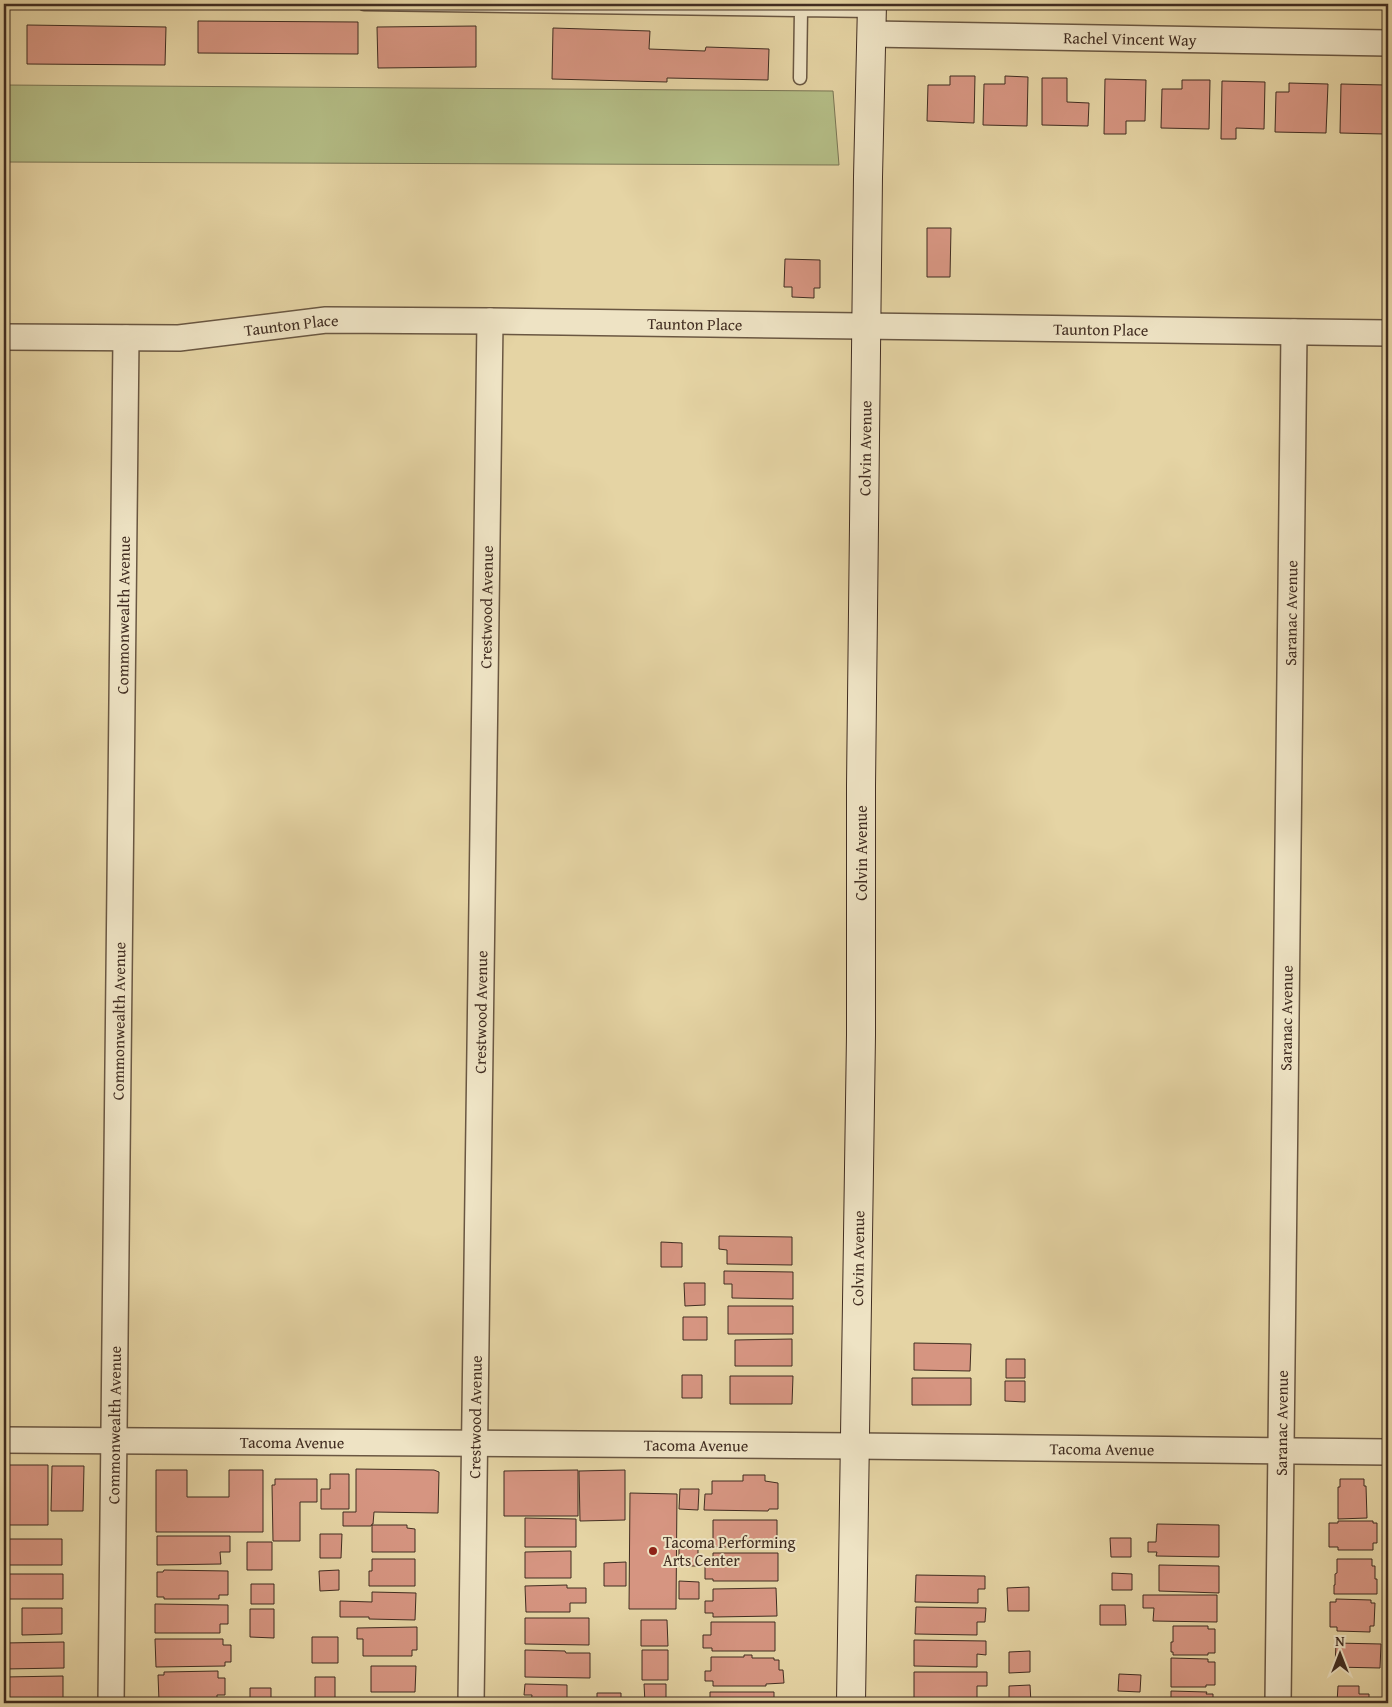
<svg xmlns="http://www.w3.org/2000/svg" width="1392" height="1707" font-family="'Gentium Book Plus',serif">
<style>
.green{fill:#b4bd86;stroke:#7a7554}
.building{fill:#d69581;stroke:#412d21}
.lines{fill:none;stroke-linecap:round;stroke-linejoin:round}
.lane-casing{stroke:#6a5742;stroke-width:15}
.street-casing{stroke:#6a5742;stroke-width:28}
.secondary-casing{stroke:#412d21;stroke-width:30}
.lane{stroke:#eee3c4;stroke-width:12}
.street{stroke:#eee3c4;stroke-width:25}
.secondary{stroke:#eee3c4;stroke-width:28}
.poi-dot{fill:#8f2418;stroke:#eee3c4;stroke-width:2}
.labels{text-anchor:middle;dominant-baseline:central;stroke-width:4;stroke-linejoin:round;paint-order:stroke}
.street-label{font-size:16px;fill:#412d21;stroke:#eee3c4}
.poi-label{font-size:16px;fill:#412d21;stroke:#eee3c4;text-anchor:start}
</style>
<rect width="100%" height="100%" fill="#e5d4a4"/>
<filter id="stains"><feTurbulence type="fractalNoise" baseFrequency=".004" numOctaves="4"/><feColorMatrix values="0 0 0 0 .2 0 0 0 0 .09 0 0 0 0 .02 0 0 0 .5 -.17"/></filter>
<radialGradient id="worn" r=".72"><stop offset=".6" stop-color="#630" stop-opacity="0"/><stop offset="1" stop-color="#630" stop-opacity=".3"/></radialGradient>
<path class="green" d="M4 85 833 91 839 165 4 162Z"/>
<path class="building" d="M198 21 358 22V54L198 53Z
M27 25 166 27 165 65 27 64Z
M476 26V67L378 68 377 27Z
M553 28 650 31 649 49 705 51 706 47 769 49 768 80 667 78V82L552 79Z
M950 76H975L974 123 927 121 928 85H950Z
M1005 76 1028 77 1027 126 983 125 984 84H1005Z
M1042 78H1067V102L1089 103 1088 126 1042 125Z
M1105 79 1146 80 1145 121H1126V134H1104Z
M1182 80H1210L1209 129 1161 128 1162 89H1182Z
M1222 81 1265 82 1264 129 1236 128V139H1221Z
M1289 83 1328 84 1326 133 1275 132 1276 92H1289Z
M1341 84 1385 85 1384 134 1340 133Z
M927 228H951L950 277H927Z
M785 259 820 260V288H814V298L792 297V287H784Z
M719 1236 792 1237V1265L727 1264V1250L719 1249Z
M661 1242 682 1243V1267H661Z
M724 1271 793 1272V1299L732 1298V1284H724Z
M684 1283H705V1305L685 1306Z
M728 1306H793V1334H728Z
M683 1317H707V1340H683Z
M792 1339V1366H735V1340Z
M914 1343 971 1344 970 1371 914 1370Z
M1006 1359H1025V1378H1006Z
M682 1375H702V1398H682Z
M730 1376H793L792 1404H730Z
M912 1378H971V1405H912Z
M1005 1381H1025V1402L1005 1401Z
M4 1465H48V1525H4Z
M52 1466H84L83 1511H51Z
M356 1469 434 1470 439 1472 438 1513 374 1512 373 1524H372L371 1526H343V1512H356Z
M156 1470H187V1497H229V1470H263V1532H156Z
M578 1470V1516H504V1471Z
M625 1470V1520L580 1521 579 1471Z
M330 1474H349V1509H321V1489H330Z
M743 1475H765V1481L778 1483V1509H769L768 1511 704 1510 705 1494H712V1481H743Z
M275 1479H317V1502H300V1541H273L272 1485H275Z
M1340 1479H1364V1486H1366L1367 1518 1338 1519V1487H1340Z
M680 1489H699L698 1510 679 1509Z
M630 1493 677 1494 676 1609H629Z
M525 1518 576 1519V1547H525Z
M713 1520H777V1547H713Z
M1338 1521H1373V1523H1377V1543H1373V1550H1338V1547H1329V1523H1338Z
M1157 1524 1219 1525V1557L1156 1556 1157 1552H1148V1542H1156Z
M372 1525H407V1528L415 1529V1552H372Z
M320 1534H342L341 1558H320Z
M157 1536H230V1552H220L221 1564 157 1565Z
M1110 1538H1131V1557H1111Z
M4 1539H62V1565H4Z
M247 1542H272V1570H247Z
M679 1548H698V1566H679Z
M571 1551V1578H525V1552Z
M713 1553H778V1581H713V1579H705V1566H713Z
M372 1559H415V1586H369V1571H372Z
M1337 1559H1372V1566H1375V1579H1377V1594H1334V1585H1335V1574L1337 1573Z
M626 1562V1586H604V1563Z
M1159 1565 1219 1566V1593L1159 1591Z
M164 1570 228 1571V1595H219V1599H164V1597H157V1572H163Z
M339 1570V1590L320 1591 319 1571Z
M1112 1573 1132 1574V1590H1112Z
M4 1574H63V1599H4Z
M916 1575 985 1576V1589H978V1603L915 1602Z
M679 1581 699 1582V1599H679Z
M251 1584H274V1604H251Z
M567 1585V1588H586V1603H570V1612H526L525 1586Z
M1029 1587V1611H1008L1007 1588Z
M776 1588 777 1616 713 1617V1613H705V1601H713V1589Z
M372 1592 416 1593 415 1620 369 1619V1617H340V1601L372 1602Z
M1143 1595H1217V1622L1153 1621 1154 1608H1143Z
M1336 1599 1371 1600V1603H1375L1374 1626H1370V1632L1337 1631V1627H1330V1602H1336Z
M155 1604 228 1605V1624H220V1633H155Z
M1100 1605H1125L1126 1625H1100Z
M916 1607 986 1608 985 1622H977V1635L915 1634Z
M22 1608H62V1634L22 1635Z
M250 1609H274V1638L250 1637Z
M525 1618H589V1645L525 1644Z
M641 1620H667L668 1646H641Z
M711 1622H775V1651H712V1648H703V1635H711Z
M1173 1626H1208V1629H1215V1653H1208V1655H1173V1652H1171V1642H1173Z
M417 1627V1650H412V1656H363V1639H357V1628Z
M312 1637H338V1663H312Z
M155 1639H223V1645H231V1662H225V1666L156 1667Z
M914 1640 986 1641V1655L977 1654V1667L914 1666Z
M64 1642V1668L4 1669V1643Z
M1336 1643 1381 1644 1380 1668 1335 1667Z
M525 1650 565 1651 566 1653H590V1678L525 1677Z
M642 1650H668V1680H642Z
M1030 1651V1672L1009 1673V1652Z
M744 1655H752V1658H774V1660H779V1670H783L784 1683 766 1684V1686H713V1681H705V1671H711V1657H744Z
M1171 1658 1208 1659V1662H1215V1685H1206V1687H1171Z
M371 1666H416L415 1692H371Z
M218 1671V1678H225V1695H217V1702L165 1703V1701H159L158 1675H164V1672Z
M914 1672H987V1686H977V1699H914Z
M1119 1674 1141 1675 1140 1692 1118 1691Z
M63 1676V1703H4V1677Z
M315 1677H335V1698H315Z
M525 1684 567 1685V1703H531L532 1695H524Z
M644 1684H666V1703H645Z
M1030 1685 1031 1703H1009V1686Z
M1338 1686H1359V1694H1369V1702L1377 1703H1337Z
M250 1688H271V1703H250Z
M1171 1691 1207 1692 1206 1694H1213V1703H1171Z
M710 1692H774V1703H710Z
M597 1693H621V1703H597Z
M371 1698H414V1703H356H371Z"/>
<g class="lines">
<g class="lane-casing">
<path id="lane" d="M364 4 872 11
M800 78 801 10"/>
</g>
<g class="street-casing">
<g id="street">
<path id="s1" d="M871 34 1388 43"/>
<path id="s2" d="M4 337 179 338 326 320 490 321 1388 333"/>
<path id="s3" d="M4 1440 854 1446 1388 1452"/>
<path id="s4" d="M111 1703 126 338"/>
<path id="s5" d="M471 1703 490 321"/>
<path id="s6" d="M1278 1703 1294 332"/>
</g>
</g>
<g class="secondary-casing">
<g id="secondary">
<path id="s7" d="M851 1703 861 1035V786L868 177 872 4"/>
</g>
</g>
<use href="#lane" class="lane"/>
<use href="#street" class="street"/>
<use href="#secondary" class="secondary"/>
</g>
<circle class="poi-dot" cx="653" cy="1551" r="5"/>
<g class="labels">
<g class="street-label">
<text stroke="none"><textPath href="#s1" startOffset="259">Rachel Vincent Way</textPath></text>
<text stroke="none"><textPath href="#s2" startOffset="692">Taunton Place</textPath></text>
<text stroke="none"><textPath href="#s2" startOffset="288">Taunton Place</textPath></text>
<text stroke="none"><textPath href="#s2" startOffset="1098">Taunton Place</textPath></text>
<text stroke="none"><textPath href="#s7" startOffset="1255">Colvin Avenue</textPath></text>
<text stroke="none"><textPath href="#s5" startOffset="1096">Crestwood Avenue</textPath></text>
<text stroke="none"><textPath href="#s6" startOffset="1090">Saranac Avenue</textPath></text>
<text stroke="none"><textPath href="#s4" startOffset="1088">Commonwealth Avenue</textPath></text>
<text transform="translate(861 853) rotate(-90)">Colvin Avenue</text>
<text stroke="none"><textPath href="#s5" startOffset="691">Crestwood Avenue</textPath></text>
<text stroke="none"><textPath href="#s6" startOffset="685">Saranac Avenue</textPath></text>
<text stroke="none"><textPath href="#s4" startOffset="682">Commonwealth Avenue</textPath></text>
<text stroke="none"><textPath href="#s7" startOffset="445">Colvin Avenue</textPath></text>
<text stroke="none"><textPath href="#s5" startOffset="286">Crestwood Avenue</textPath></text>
<text stroke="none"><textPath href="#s6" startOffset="280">Saranac Avenue</textPath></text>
<text stroke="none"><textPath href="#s4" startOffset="278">Commonwealth Avenue</textPath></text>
<text stroke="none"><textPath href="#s3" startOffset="288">Tacoma Avenue</textPath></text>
<text stroke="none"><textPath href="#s3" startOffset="692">Tacoma Avenue</textPath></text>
<text stroke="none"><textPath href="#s3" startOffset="1098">Tacoma Avenue</textPath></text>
</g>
<g class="poi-label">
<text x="663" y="1542">Tacoma Performing<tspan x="663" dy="18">Arts Center</tspan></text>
</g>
</g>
<rect width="1392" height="1707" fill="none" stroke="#e5d4a4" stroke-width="20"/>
<rect x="5" y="5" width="1382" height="1697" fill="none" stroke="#412d21" stroke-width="2.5"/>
<rect x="10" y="10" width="1372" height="1687" fill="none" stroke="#412d21"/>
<g transform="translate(1340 1654)" stroke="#eee3c4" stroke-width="4" paint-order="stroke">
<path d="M0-4L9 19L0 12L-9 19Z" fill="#412d21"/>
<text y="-8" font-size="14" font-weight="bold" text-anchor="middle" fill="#412d21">N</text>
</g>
<rect width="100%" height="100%" filter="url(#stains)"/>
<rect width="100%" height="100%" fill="url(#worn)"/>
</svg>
